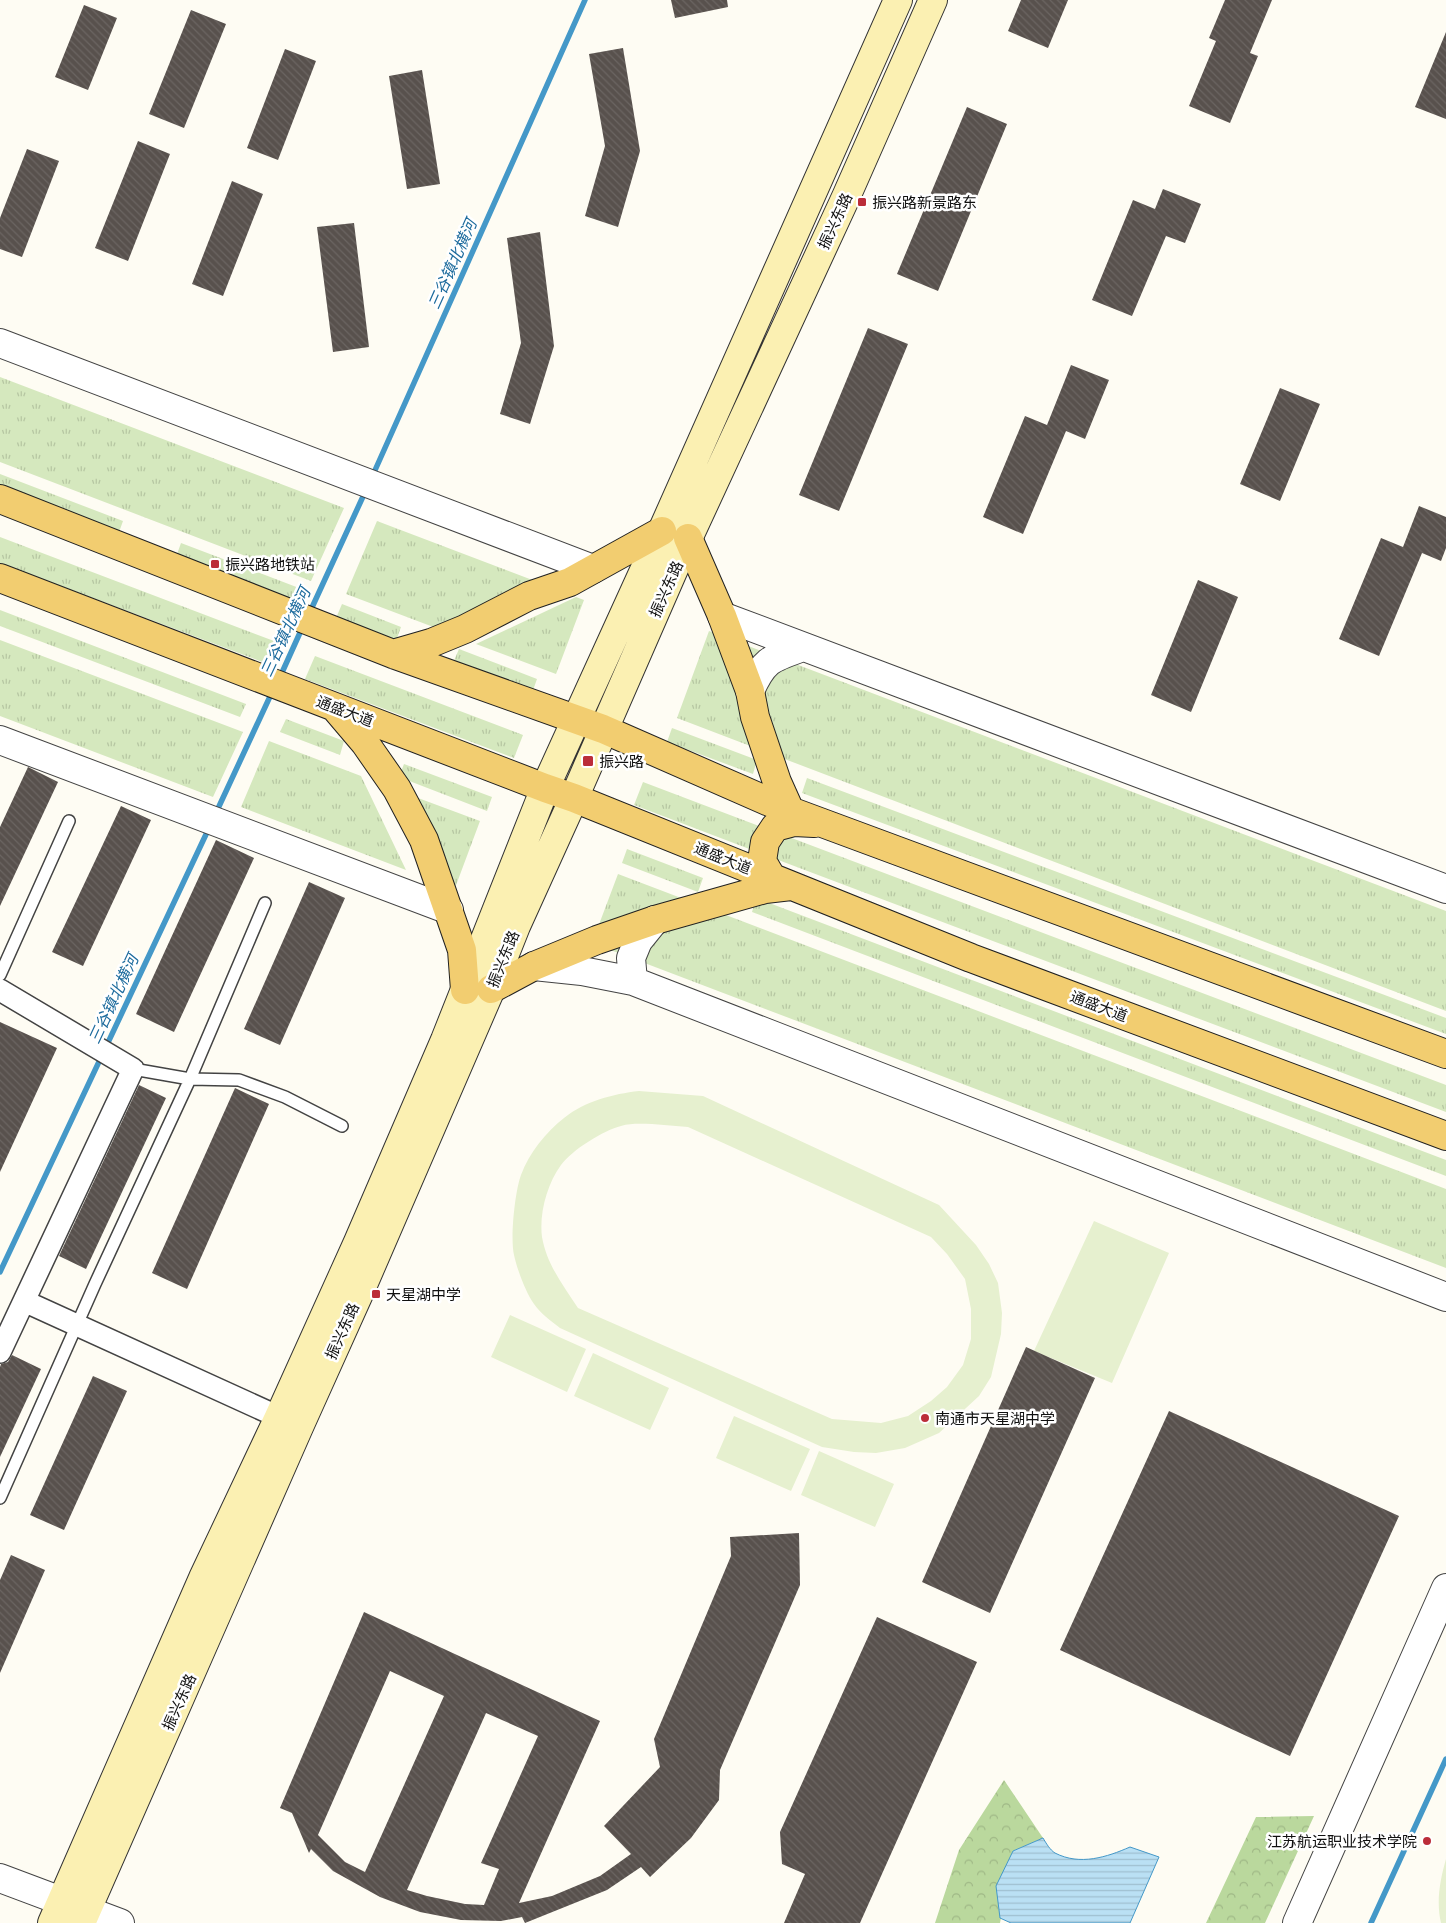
<svg xmlns="http://www.w3.org/2000/svg" width="1446" height="1923" font-family="'Source Serif 4','Noto Sans SC',serif">
<style>
.grass{fill:url(#grass-tufts)}
.forest{fill:url(#forest-crowns)}
.pitch{fill:#e6f0cf;fill-rule:evenodd}
.water{fill:url(#water-rules);stroke:#4498c8}
.lines{fill:none;stroke-linecap:round;stroke-linejoin:round}
.stream{stroke:#4498c8;stroke-width:5.5}
.building{fill:url(#building-back-hatch);fill-rule:evenodd}
.service-casing{stroke:#434343;stroke-width:14}
.minor-casing{stroke:#434343;stroke-width:24}
.tertiary-casing{stroke:#434343;stroke-width:30}
.secondary-casing{stroke:#323232;stroke-width:30}
.primary-casing{stroke:#212121;stroke-width:30}
.service{stroke:#fff;stroke-width:11}
.minor{stroke:#fff;stroke-width:21}
.tertiary{stroke:#fff;stroke-width:28}
.secondary{stroke:#fbf0b2;stroke-width:28}
.primary{stroke:#f2cd70;stroke-width:28}
.poi-dot{fill:#bb2d39;stroke:#fff;stroke-width:2}
.labels{text-anchor:middle;dominant-baseline:central;stroke-width:5;stroke-linejoin:round;paint-order:stroke}
.poi-label{font-size:15px;fill:#101010;stroke:#fff;text-anchor:start}
.street-label{font-size:15px;fill:#101010;stroke:#fff}
.water-label{font-size:16px;font-style:italic;fill:#1d6b9d;stroke:#fff}
</style>
<defs>
<pattern id="grass-tufts" width="24" height="20" patternUnits="userSpaceOnUse" patternTransform="scale(1.25)"><rect width="24" height="20" fill="#d5e8be"/><path d="M3 7l-1-3M5 7V3M7 7l1-3M15 17l-1-3M17 17v-4M19 17l1-3" fill="none" stroke="#b6c6a2"/></pattern>
<pattern id="forest-crowns" width="20" height="18" patternUnits="userSpaceOnUse" patternTransform="scale(1.25)"><rect width="20" height="18" fill="#bad89d"/><path d="M2 6a3 3 0 1 1 6 0M12 15a3 3 0 1 1 6 0" fill="none" stroke="#9fb886"/></pattern>
<pattern id="water-rules" width="6" height="5" patternUnits="userSpaceOnUse" patternTransform="scale(1.25)"><rect width="6" height="5" fill="#bae0f4"/><path d="M0 2.5h6" fill="none" stroke="#9fbfd0"/></pattern>
<pattern id="building-back-hatch" width="6" height="6" patternUnits="userSpaceOnUse" patternTransform="scale(1.25)"><rect width="6" height="6" fill="#58514d"/><path d="M-1 5l2 2M0 0l6 6M5-1l2 2" fill="none" stroke="#6b6562"/></pattern>
</defs>
<rect width="100%" height="100%" fill="#fefcf3"/>
<path class="grass" d="M0 377 344 508 311 581 0 462Z
M0 474 123 521 118 535 0 491Z
M377 521 535 581 436 628 346 594Z
M0 537 274 641 265 663 0 563Z
M181 543 299 588 293 602 176 557Z
M576 597 584 600 556 674 476 644Z
M342 604 401 627 396 641 336 618Z
M0 610 246 704 240 717 0 626Z
M709 631 1446 911V1011L677 718Z
M0 640 243 732 213 797 0 716Z
M459 649 537 679 532 693 453 663Z
M315 656 523 735 514 758 305 679Z
M286 719 344 741 340 755 280 732Z
M672 728 757 760 753 774 667 742Z
M269 741 361 776 406 870 241 807Z
M404 764 492 797 487 811 399 777Z
M807 778 1446 1018V1034L802 793Z
M643 782 759 826 752 850 634 805Z
M410 795 480 821 455 888Z
M781 834 1446 1085V1112L773 858Z
M627 849 703 878 698 892 622 863Z
M618 874 1446 1189V1268L592 943Z
M756 898 1446 1160V1176L752 912Z"/>
<path class="forest" d="M1004 1780 1043 1838 1013 1851 1000 1923H935L959 1850Z
M1314 1816 1265 1923H1206L1256 1817Z"/>
<path class="pitch" d="M639 1091 703 1096 939 1205 976 1245 989 1264 998 1283 1002 1313 1001 1334 991 1377 979 1396 939 1433 905 1448 876 1453 854 1452 822 1447 560 1328C551 1321 540 1313 534 1304 526 1293 517 1269 514 1255 510 1238 515 1191 521 1175 529 1153 546 1132 564 1118 585 1101 613 1094 639 1091ZM652 1124 688 1127 931 1237 947 1254 965 1279 971 1309V1339L963 1365 947 1387 931 1401 908 1416 881 1423 832 1419 578 1308C563 1285 547 1265 542 1237 539 1214 547 1184 561 1165 572 1150 604 1130 621 1126 631 1123 642 1124 652 1124Z
M1094 1221 1169 1253 1112 1383 1034 1351Z
M510 1315 586 1349 567 1392 491 1357Z
M593 1353 669 1388 650 1430 574 1396Z
M734 1416 810 1449 791 1491 716 1458Z
M819 1451 894 1484 875 1527 801 1495Z
M1446 1859V1923H1441C1436 1902 1440 1880 1446 1859Z"/>
<path class="water" d="M1043 1838C1046 1843 1050 1850 1055 1853 1080 1866 1107 1857 1130 1847L1159 1857 1130 1923H1011L1000 1918 996 1886 1013 1851Z"/>
<g class="lines">
<path class="stream" d="M372 477 585 0
M309 614 366 490
M280 677 303 626
M215 815 273 690
M0 1272 209 828
M1371 1923 1446 1759"/>
</g>
<path class="building" d="M671 0H727L728 7 675 18Z
M1021 0H1068L1048 48 1008 31Z
M1225 0H1272L1250 53 1258 56 1230 123 1189 106 1216 41 1209 38Z
M84 5 117 18 88 90 55 77Z
M191 10 226 24 184 128 149 114Z
M1446 32V119L1415 107Z
M623 48 640 151 618 227 585 216 605 146 589 54Z
M285 49 316 61 278 160 247 148Z
M422 70 440 184 407 189 389 76Z
M967 107 1007 124 938 291 897 274Z
M138 141 170 154 128 261 95 248Z
M27 149 59 161 22 257 0 249V218Z
M232 181 263 194 223 296 192 284Z
M1163 189 1201 204 1185 243 1166 236 1132 316 1092 300 1133 200 1155 209Z
M354 223 369 347 333 352 317 227Z
M540 232 554 346 530 424 500 414 521 343 507 238Z
M868 328 908 344 839 511 799 495Z
M1071 365 1109 380 1085 439 1066 431 1023 534 983 517 1025 416 1047 425Z
M1280 388 1320 404 1280 501 1240 484Z
M1419 506 1446 517V548L1441 561 1422 553 1379 656 1339 639 1381 538 1403 547Z
M1198 580 1238 597 1191 712 1151 695Z
M28 767 58 782 0 906V827Z
M121 806 151 820 83 966 52 952Z
M216 840 254 858 174 1032 136 1014Z
M309 882 345 898 280 1045 244 1029Z
M0 1022 57 1048 0 1172Z
M139 1085 166 1098 86 1269 59 1256Z
M235 1088 269 1104 187 1289 152 1273Z
M1026 1347 1095 1378 990 1613 922 1582Z
M12 1355 41 1369 0 1457V1367L1 1364 8 1362Z
M93 1376 127 1391 64 1530 30 1515Z
M1169 1411 1399 1516 1290 1756 1060 1650Z
M799 1533 800 1585 720 1770 719 1800 691 1838 650 1877 641 1867 607 1890 525 1923 522 1917 501 1921 461 1920 420 1912 380 1897 333 1871 311 1849 309 1853 292 1813 280 1808 364 1612 600 1721 519 1903 552 1896 600 1876 631 1854 604 1826 660 1767 654 1739 731 1556 730 1537ZM390 1671 444 1696 365 1872 345 1862 318 1835ZM486 1713 538 1736 481 1863 499 1869 484 1905 465 1904 427 1896 407 1890Z
M11 1555 45 1570 0 1673V1580Z
M877 1617 977 1662 860 1923H784L805 1874 782 1864 780 1832Z"/>
<g class="lines">
<g class="service-casing">
<path id="service" d="M0 975 69 821
M133 1069 190 1079 239 1080 285 1097 342 1126
M0 1498 95 1284 190 1079 265 903"/>
</g>
<g class="minor-casing">
<path id="minor" d="M0 990 133 1069 0 1352
M24 1301 292 1423"/>
</g>
<g class="tertiary-casing">
<path id="tertiary" d="M0 343 593 569
M722 616 1446 889
M750 691C764 659 772 658 803 647
M0 740 449 910
M534 966 582 971 633 981 1446 1297
M633 981 631 958 638 941 655 920
M0 1878 120 1923
M1297 1923 1446 1588"/>
</g>
<g class="secondary-casing">
<path id="secondary" d="M52 1923 203 1578 279 1417 358 1242 445 1040 545 788 662 531 898 0
M81 1923 299 1427 362 1287 491 989 516 926 574 798 674 569 846 197 933 0"/>
</g>
<g class="primary-casing">
<path id="primary" d="M0 499 393 654 603 729 790 811 1446 1054
M688 538 722 616 750 691 755 717 777 782 790 811
M0 578 545 788 574 798 971 958 1446 1136
M393 654 431 643 465 629 529 596 570 582 662 531
M337 710 365 743 397 789 424 840 462 950 465 990
M772 878 762 861 765 842 775 827 794 822 814 823
M491 989 534 966 597 940 655 920 765 889 791 886"/>
</g>
<use href="#service" class="service"/>
<use href="#minor" class="minor"/>
<use href="#tertiary" class="tertiary"/>
<use href="#secondary" class="secondary"/>
<use href="#primary" class="primary"/>
</g>
<g class="poi-dot">
<rect x="857" y="197" width="10" height="10" rx="2.5"/>
<rect x="210" y="559" width="10" height="10" rx="2.5"/>
<rect x="582" y="755" width="12" height="12" rx="2.5"/>
<rect x="371" y="1289" width="10" height="10" rx="2.5"/>
<circle cx="925" cy="1418" r="5"/>
<circle cx="1427" cy="1841" r="5"/>
</g>
<g class="labels">
<g class="poi-label">
<text x="872" y="202">振兴路新景路东</text>
<text x="225" y="564">振兴路地铁站</text>
<text x="599" y="761">振兴路</text>
<text x="386" y="1294">天星湖中学</text>
<text x="935" y="1418">南通市天星湖中学</text>
<text x="1417" y="1841" text-anchor="end">江苏航运职业技术学院</text>
</g>
<g class="street-label">
<text transform="translate(835 221) rotate(-65)">振兴东路</text>
<text transform="translate(666 589) rotate(-66)">振兴东路</text>
<text transform="translate(345 711) rotate(21)">通盛大道</text>
<text transform="translate(723 858) rotate(22)">通盛大道</text>
<text transform="translate(503 959) rotate(-68)">振兴东路</text>
<text transform="translate(1099 1006) rotate(21)">通盛大道</text>
<text transform="translate(342 1331) rotate(-66)">振兴东路</text>
<text transform="translate(179 1702) rotate(-66)">振兴东路</text>
</g>
<g class="water-label">
<text transform="translate(452 264) rotate(-66)">三谷镇北横河</text>
<text transform="translate(285 632) rotate(-65)">三谷镇北横河</text>
<text transform="translate(113 999) rotate(-65)">三谷镇北横河</text>
</g>
</g>
</svg>
